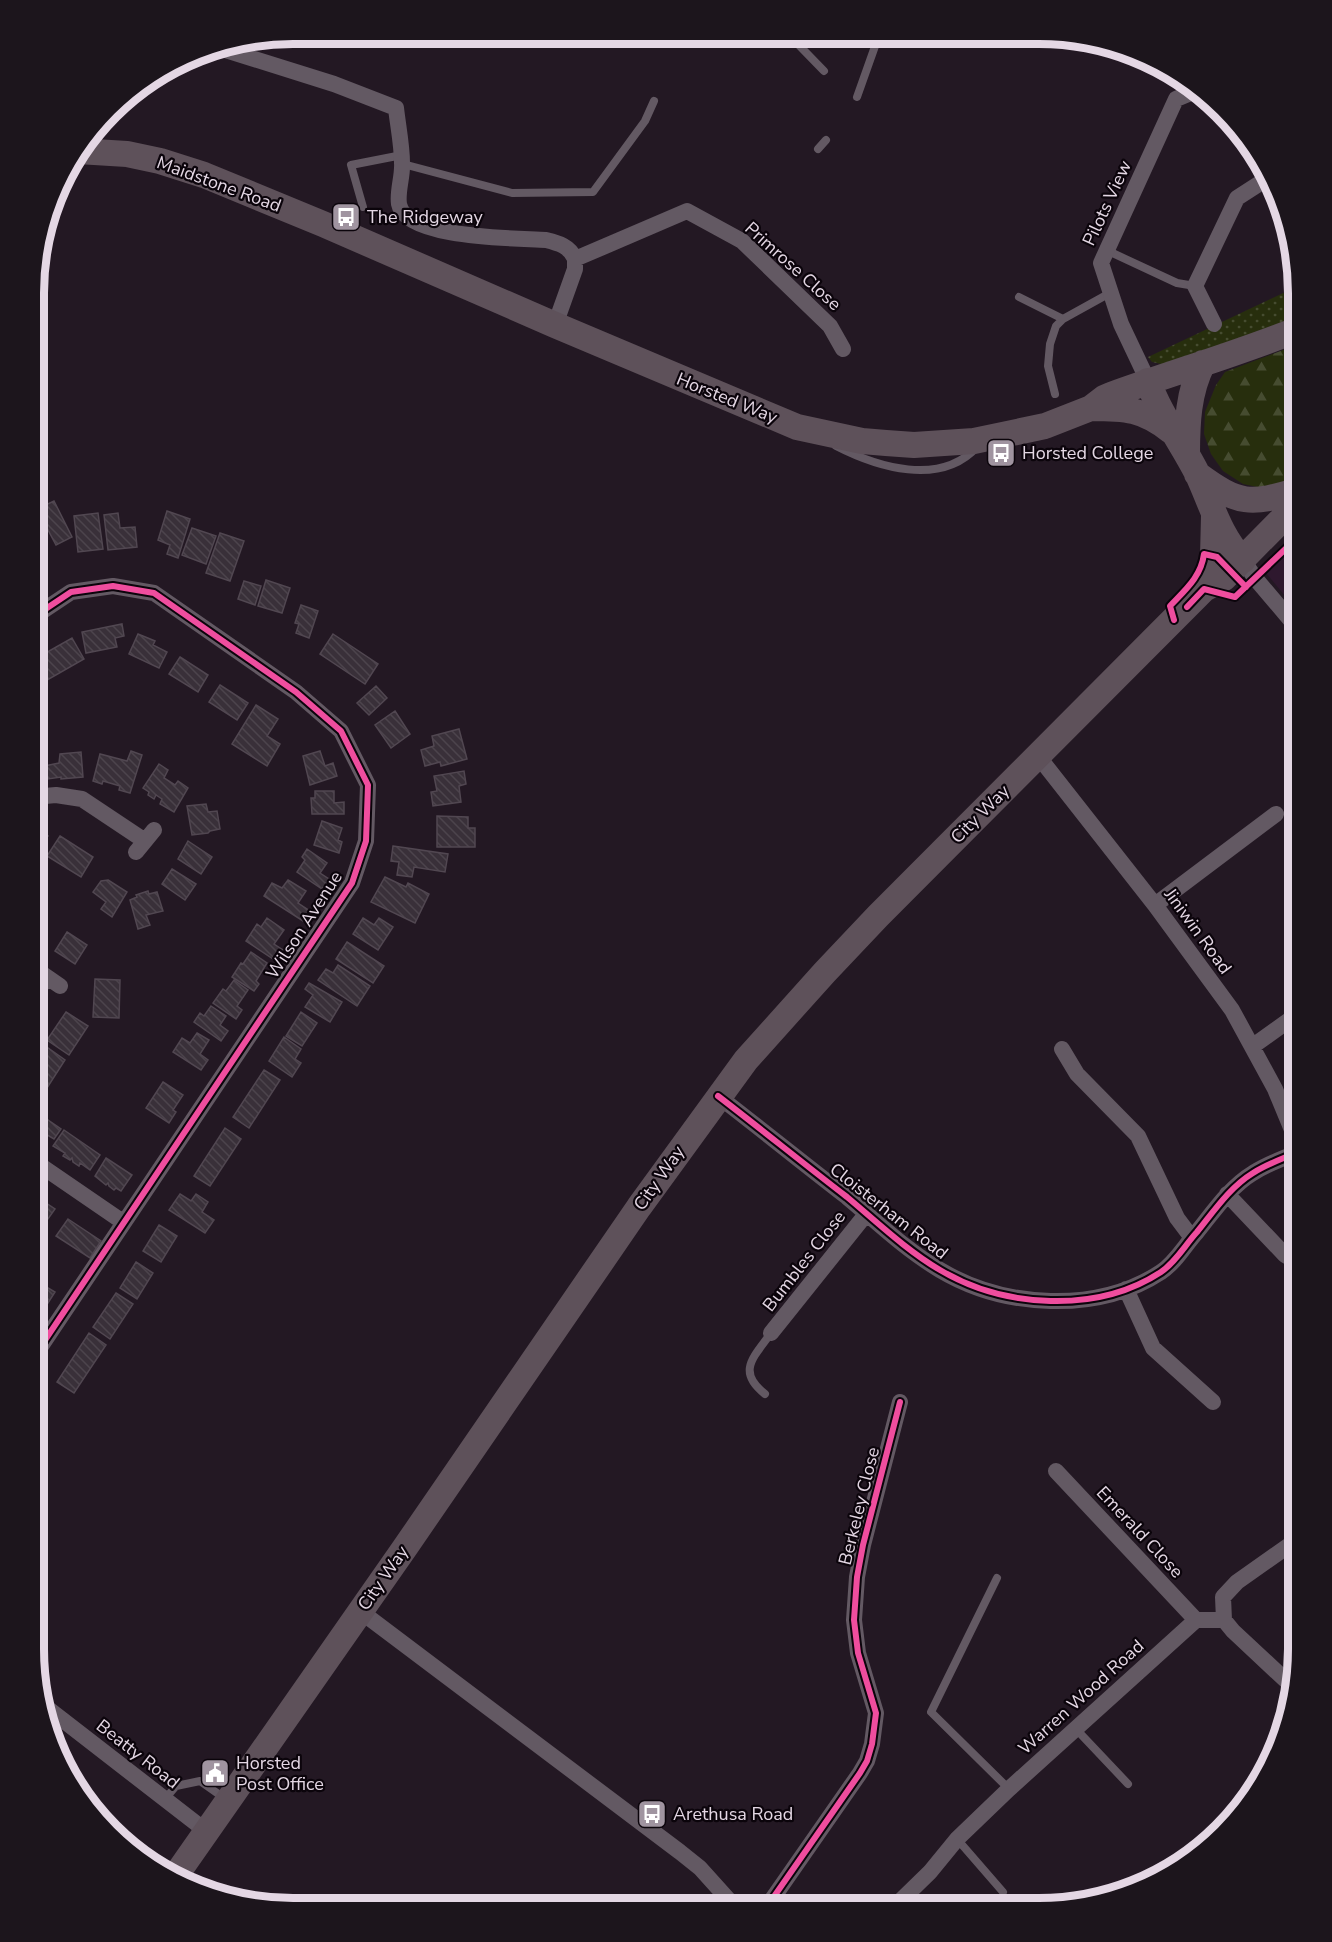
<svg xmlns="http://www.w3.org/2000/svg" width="1332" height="1942" font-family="'Nunito Sans',sans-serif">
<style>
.built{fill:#2e182e}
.grass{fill:url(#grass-dots)}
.forest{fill:url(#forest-firs)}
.building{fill:url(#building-back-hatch);stroke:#514751;stroke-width:1.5}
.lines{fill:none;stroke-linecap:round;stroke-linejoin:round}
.service{stroke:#635963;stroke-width:8}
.minor{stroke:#635963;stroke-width:16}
.primary{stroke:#5e515a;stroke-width:26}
.cycleway-casing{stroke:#0b040b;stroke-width:10}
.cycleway{stroke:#ef4d9e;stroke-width:6}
.labels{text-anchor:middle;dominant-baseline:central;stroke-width:4.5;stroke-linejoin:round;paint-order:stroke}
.street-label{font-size:18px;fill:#e4d7e4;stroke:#0b040b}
.poi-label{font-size:18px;fill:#e4d7e4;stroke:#0b040b;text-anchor:start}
.rim{fill:none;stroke:#e4d7e4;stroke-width:8}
</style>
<defs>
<pattern id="grass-dots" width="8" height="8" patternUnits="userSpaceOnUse" patternTransform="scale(1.5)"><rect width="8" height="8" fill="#272e0d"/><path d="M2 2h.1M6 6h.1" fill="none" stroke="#464c30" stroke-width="1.8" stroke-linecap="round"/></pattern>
<pattern id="forest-firs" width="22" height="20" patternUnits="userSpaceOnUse" patternTransform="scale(1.5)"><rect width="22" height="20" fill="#272e0d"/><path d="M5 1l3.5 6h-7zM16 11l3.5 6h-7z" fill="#464c30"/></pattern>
<pattern id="building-back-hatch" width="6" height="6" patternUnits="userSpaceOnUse" patternTransform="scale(1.5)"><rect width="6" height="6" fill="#393039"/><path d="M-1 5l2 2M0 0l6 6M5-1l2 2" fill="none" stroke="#4c444c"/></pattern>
</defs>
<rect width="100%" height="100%" fill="#231823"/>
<path class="built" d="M1299 540V613L1266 573Z"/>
<path class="grass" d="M1298 286 1299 316 1237 342 1166 365 1152 362 1148 357Z"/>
<path class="forest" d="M1299 344V477L1293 483 1267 489 1243 484 1223 471 1211 454 1204 434 1205 412 1216 385 1225 372Z"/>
<path class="building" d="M54 501 72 537 56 545 37 509Z
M167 511 190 519 178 558 167 554 170 545 158 540Z
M98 513 103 549 78 552 74 516Z
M118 513 120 528 135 527 137 547 108 550 104 515Z
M192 528 216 536 206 564 182 555Z
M220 533 244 541 230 581 206 573Z
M266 580 290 588 282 613 258 606Z
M244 581 261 586 255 605 238 599Z
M301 605 318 611 309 638 296 633 299 624 295 623Z
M122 624 124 636 115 638 117 647 86 653 82 632Z
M138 634 155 641 153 645 167 652 159 668 129 654Z
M333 634 378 664 365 684 320 654Z
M72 638 84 659 35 687V659Z
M180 657 208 675 198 692 169 674Z
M220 685 248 703 237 720 209 702Z
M376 686 387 698 369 715 357 703Z
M256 705 278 719 267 736 280 744 267 766 232 744Z
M395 711 410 734 391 748 375 725Z
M459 729 467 759 441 766 440 762 425 766 421 750 434 746 432 736Z
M131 751 142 755 130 793 119 790 120 786 103 781 102 784 93 781 100 754 127 761Z
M320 751 325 766 333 763 337 776 310 785 303 756Z
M81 752 83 777 61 779V777L34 781V768L59 763 60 754Z
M159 764 168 770 164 778 175 785 178 781 188 788 174 812 160 804 162 799 156 795 154 799 148 795 149 792 143 788Z
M464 771 466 784 459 786 461 802 433 806 431 792 437 791 434 776Z
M315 791H334V803L344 802V814H312L311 798H315Z
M206 804 208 812 217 811 220 829 210 831 208 833 192 835 187 806Z
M437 816 468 817V828H475V847H437Z
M322 821 342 828 338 840 342 842 339 853 314 845Z
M36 828 48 836 34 855V829Z
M60 836 93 857 81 877 47 856Z
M188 841 212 857 201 874 178 859Z
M393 846 448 854 445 872 414 867 412 877 397 875 399 862 391 861Z
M307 849 327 863 320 873 329 879 322 889 297 872 305 860 302 857Z
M172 869 196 884 185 900 162 884Z
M385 877 406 887 408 883 429 894 415 923 371 902Z
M108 880 127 892 112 917 101 909 106 902 93 892 101 881Z
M288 880 306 891 298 903 310 911 303 921 264 896 272 883 282 888Z
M148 891 149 894 157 892 163 911 146 915 150 925 138 929 130 900 137 897 136 895Z
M267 918 284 930 274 944 283 950 276 961 246 941 257 924 261 927Z
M363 918 374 925 379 918 393 927 378 950 353 934Z
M67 932 87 945 75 964 55 951Z
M347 942 384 966 373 983 336 959Z
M251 952 267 963 256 981 259 984 254 991 232 977 241 963 243 964Z
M338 965 370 986 357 1006 318 980 326 969 333 973Z
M95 979 120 980 119 1018 93 1017Z
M234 980 248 990 237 1006 242 1010 236 1019 213 1003 223 989 226 991Z
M309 983 342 1002 330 1022 305 1007 313 995 305 989Z
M211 1006 226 1016 220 1025 228 1031 221 1041 194 1022 200 1013 204 1016Z
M66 1012 88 1026 69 1055 47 1040Z
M301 1012 317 1023 302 1046 286 1036Z
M197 1033 209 1040 200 1054 208 1060 201 1070 173 1052 182 1038 190 1043Z
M284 1037 301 1049 295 1059 301 1063 292 1077 269 1061Z
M44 1045 65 1060 47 1088 34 1080V1061Z
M264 1070 280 1080 249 1128 233 1117Z
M163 1082 183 1095 173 1110 176 1112 169 1123 146 1108Z
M38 1113 61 1129 54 1139 44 1133 40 1139 34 1135V1118Z
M225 1128 241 1139 210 1186 194 1176Z
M64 1130 100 1155 90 1170 80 1163 79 1166 73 1162 72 1158 70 1160 63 1156 65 1153 53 1146Z
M106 1158 132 1175 121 1191 116 1188 114 1190 109 1186 108 1183 106 1185 95 1176Z
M180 1194 191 1201 196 1194 208 1202 202 1212 214 1220 205 1233 169 1210Z
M34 1195 55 1209 43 1226 34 1220Z
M68 1219 101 1241 90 1258 56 1236Z
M159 1225 177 1236 161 1262 143 1251Z
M136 1262 153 1273 137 1299 120 1288Z
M43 1285 55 1292 34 1325V1294L36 1295Z
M116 1293 133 1304 110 1339 93 1327Z
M89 1333 106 1345 74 1393 57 1382Z
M33 1423 45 1431 33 1450Z"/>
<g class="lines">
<path class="service" d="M788 34 824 71
M857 97 879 35
M818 149 826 140
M403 164 512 193 593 192 645 121 654 101
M363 207 351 165 402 155
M1106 250 1177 283 1195 286
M1019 297 1063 319
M1055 394 1048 366 1050 344 1056 326 1063 319 1110 293
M836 446C877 467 940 487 977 447
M765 1394C736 1371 754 1357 771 1333
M997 1578 931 1712 1009 1789
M1075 1728 1128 1784
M165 1799 176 1786 200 1781 227 1800
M957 1839 1003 1892
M715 1908 725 1894"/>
<path class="minor" d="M213 46 334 84 396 108C398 126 402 145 402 163 403 176 397 191 399 204 405 239 517 238 546 240 558 243 570 246 575 259
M1214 324 1195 286 1237 198 1271 176
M555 325 575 269V259L687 211 742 241 830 326 843 349
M1148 381 1121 324 1101 263 1176 99 1200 89
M1243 560 1255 578 1299 630
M1038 756 1155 905 1232 1010 1275 1089 1299 1147
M34 797 56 795 82 799 145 841
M136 852 154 830
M1155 905 1276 814
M34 968 60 986
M34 996 47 977
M1253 1046 1299 1013
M1062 1049 1077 1074 1138 1136 1177 1218 1192 1238
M718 1096C761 1129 804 1164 847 1197 877 1222 906 1250 940 1270 1004 1308 1097 1314 1161 1272 1176 1262 1185 1245 1197 1232 1214 1211 1230 1187 1253 1173 1267 1164 1283 1158 1299 1152
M34 1161 123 1222
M1227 1194 1285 1255 1299 1263
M1126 1289 1153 1348 1213 1402
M771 1333 867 1213
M33 1358 352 883 366 841 368 785 341 731 296 692 154 593 113 586 71 592 35 616
M1056 1471 1196 1620
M360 1611 680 1852 700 1868 736 1908
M1224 1620 1223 1597 1237 1582 1298 1539
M1224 1620 1233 1631 1294 1688
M46 1707 206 1831
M766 1908 860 1773 867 1761 872 1744 876 1713 858 1653 854 1620 857 1577 863 1545 900 1402
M892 1909 930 1872 957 1839 1009 1789 1196 1620H1224"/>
<path class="primary" d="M78 151 127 154 160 161 204 175 323 224 555 325 797 427 862 441 886 443 914 445 974 441 1045 426 1091 408 1104 398 1111 395C1174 372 1237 354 1299 329
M1148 381C1160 415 1182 443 1198 475 1211 503 1220 537 1243 560
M1091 408C1126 408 1143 409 1171 431
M1187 455C1187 424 1188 392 1203 363
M1197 474C1239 505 1250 505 1299 490
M1204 589 1213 556 1214 516
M174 1878 404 1549 639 1207 746 1060 825 972 878 916 1204 589 1224 578 1299 502"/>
<g class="cycleway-casing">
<path id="cycleway" d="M1187 607 1204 589 1235 597 1299 536
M1174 620 1170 606C1185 590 1201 577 1204 554L1217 557 1246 587
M718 1096C761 1129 804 1164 847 1197 877 1222 906 1250 940 1270 1004 1308 1097 1314 1161 1272 1176 1262 1185 1245 1197 1232 1214 1211 1230 1187 1253 1173 1267 1164 1283 1158 1299 1152
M33 1358 352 883 366 841 368 785 341 731 296 692 154 593 113 586 71 592 35 616
M766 1908 860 1773 867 1761 872 1744 876 1713 858 1653 854 1620 857 1577 863 1545 900 1402"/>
</g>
<use href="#cycleway" class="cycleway"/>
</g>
<defs>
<g id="bus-square" transform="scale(1.5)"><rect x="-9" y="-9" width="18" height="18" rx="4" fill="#a094a0" stroke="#0b040b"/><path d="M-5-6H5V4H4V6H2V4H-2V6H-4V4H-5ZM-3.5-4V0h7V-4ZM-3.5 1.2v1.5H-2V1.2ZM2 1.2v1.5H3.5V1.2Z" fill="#fff"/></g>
<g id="civic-square" transform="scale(1.5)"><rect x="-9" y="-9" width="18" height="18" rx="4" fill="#a094a0" stroke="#0b040b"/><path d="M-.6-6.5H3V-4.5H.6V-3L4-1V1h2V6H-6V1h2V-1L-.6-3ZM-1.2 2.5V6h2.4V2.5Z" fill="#fff"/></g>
</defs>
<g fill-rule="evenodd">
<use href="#bus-square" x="346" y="217"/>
<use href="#bus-square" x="1001" y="453"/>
<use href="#civic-square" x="215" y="1773"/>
<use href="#bus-square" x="652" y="1814"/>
</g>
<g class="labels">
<g class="street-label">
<text transform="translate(219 184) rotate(20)">Maidstone Road</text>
<text transform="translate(1107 203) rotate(-65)">Pilots View</text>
<text transform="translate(793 266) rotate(42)">Primrose Close</text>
<text transform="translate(727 398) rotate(22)">Horsted Way</text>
<text transform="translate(980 814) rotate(-45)">City Way</text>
<text transform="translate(304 925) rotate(-57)">Wilson Avenue</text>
<text transform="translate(1198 931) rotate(54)">Jiniwin Road</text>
<text transform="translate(659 1178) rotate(-55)">City Way</text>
<text transform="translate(889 1211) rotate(38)">Cloisterham Road</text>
<text transform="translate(804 1261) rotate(-52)">Bumbles Close</text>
<text transform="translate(859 1506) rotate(-76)">Berkeley Close</text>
<text transform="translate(1140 1532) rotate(47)">Emerald Close</text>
<text transform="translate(383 1578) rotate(-55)">City Way</text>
<text transform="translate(1081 1697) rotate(-42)">Warren Wood Road</text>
<text transform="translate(138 1754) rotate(38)">Beatty Road</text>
</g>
<g class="poi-label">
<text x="367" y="217">The Ridgeway</text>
<text x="1022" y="453">Horsted College</text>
<text x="236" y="1763">Horsted<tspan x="236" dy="21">Post Office</tspan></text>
<text x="673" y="1814">Arethusa Road</text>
</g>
</g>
<path d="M0 0H1332V1942H0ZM293 44H1039A249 249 0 0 1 1288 293V1649A249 249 0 0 1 1039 1898H293A249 249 0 0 1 44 1649V293A249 249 0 0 1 293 44Z" fill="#1c151c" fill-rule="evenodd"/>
<path class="rim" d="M293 44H1039A249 249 0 0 1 1288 293V1649A249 249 0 0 1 1039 1898H293A249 249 0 0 1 44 1649V293A249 249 0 0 1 293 44Z"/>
</svg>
